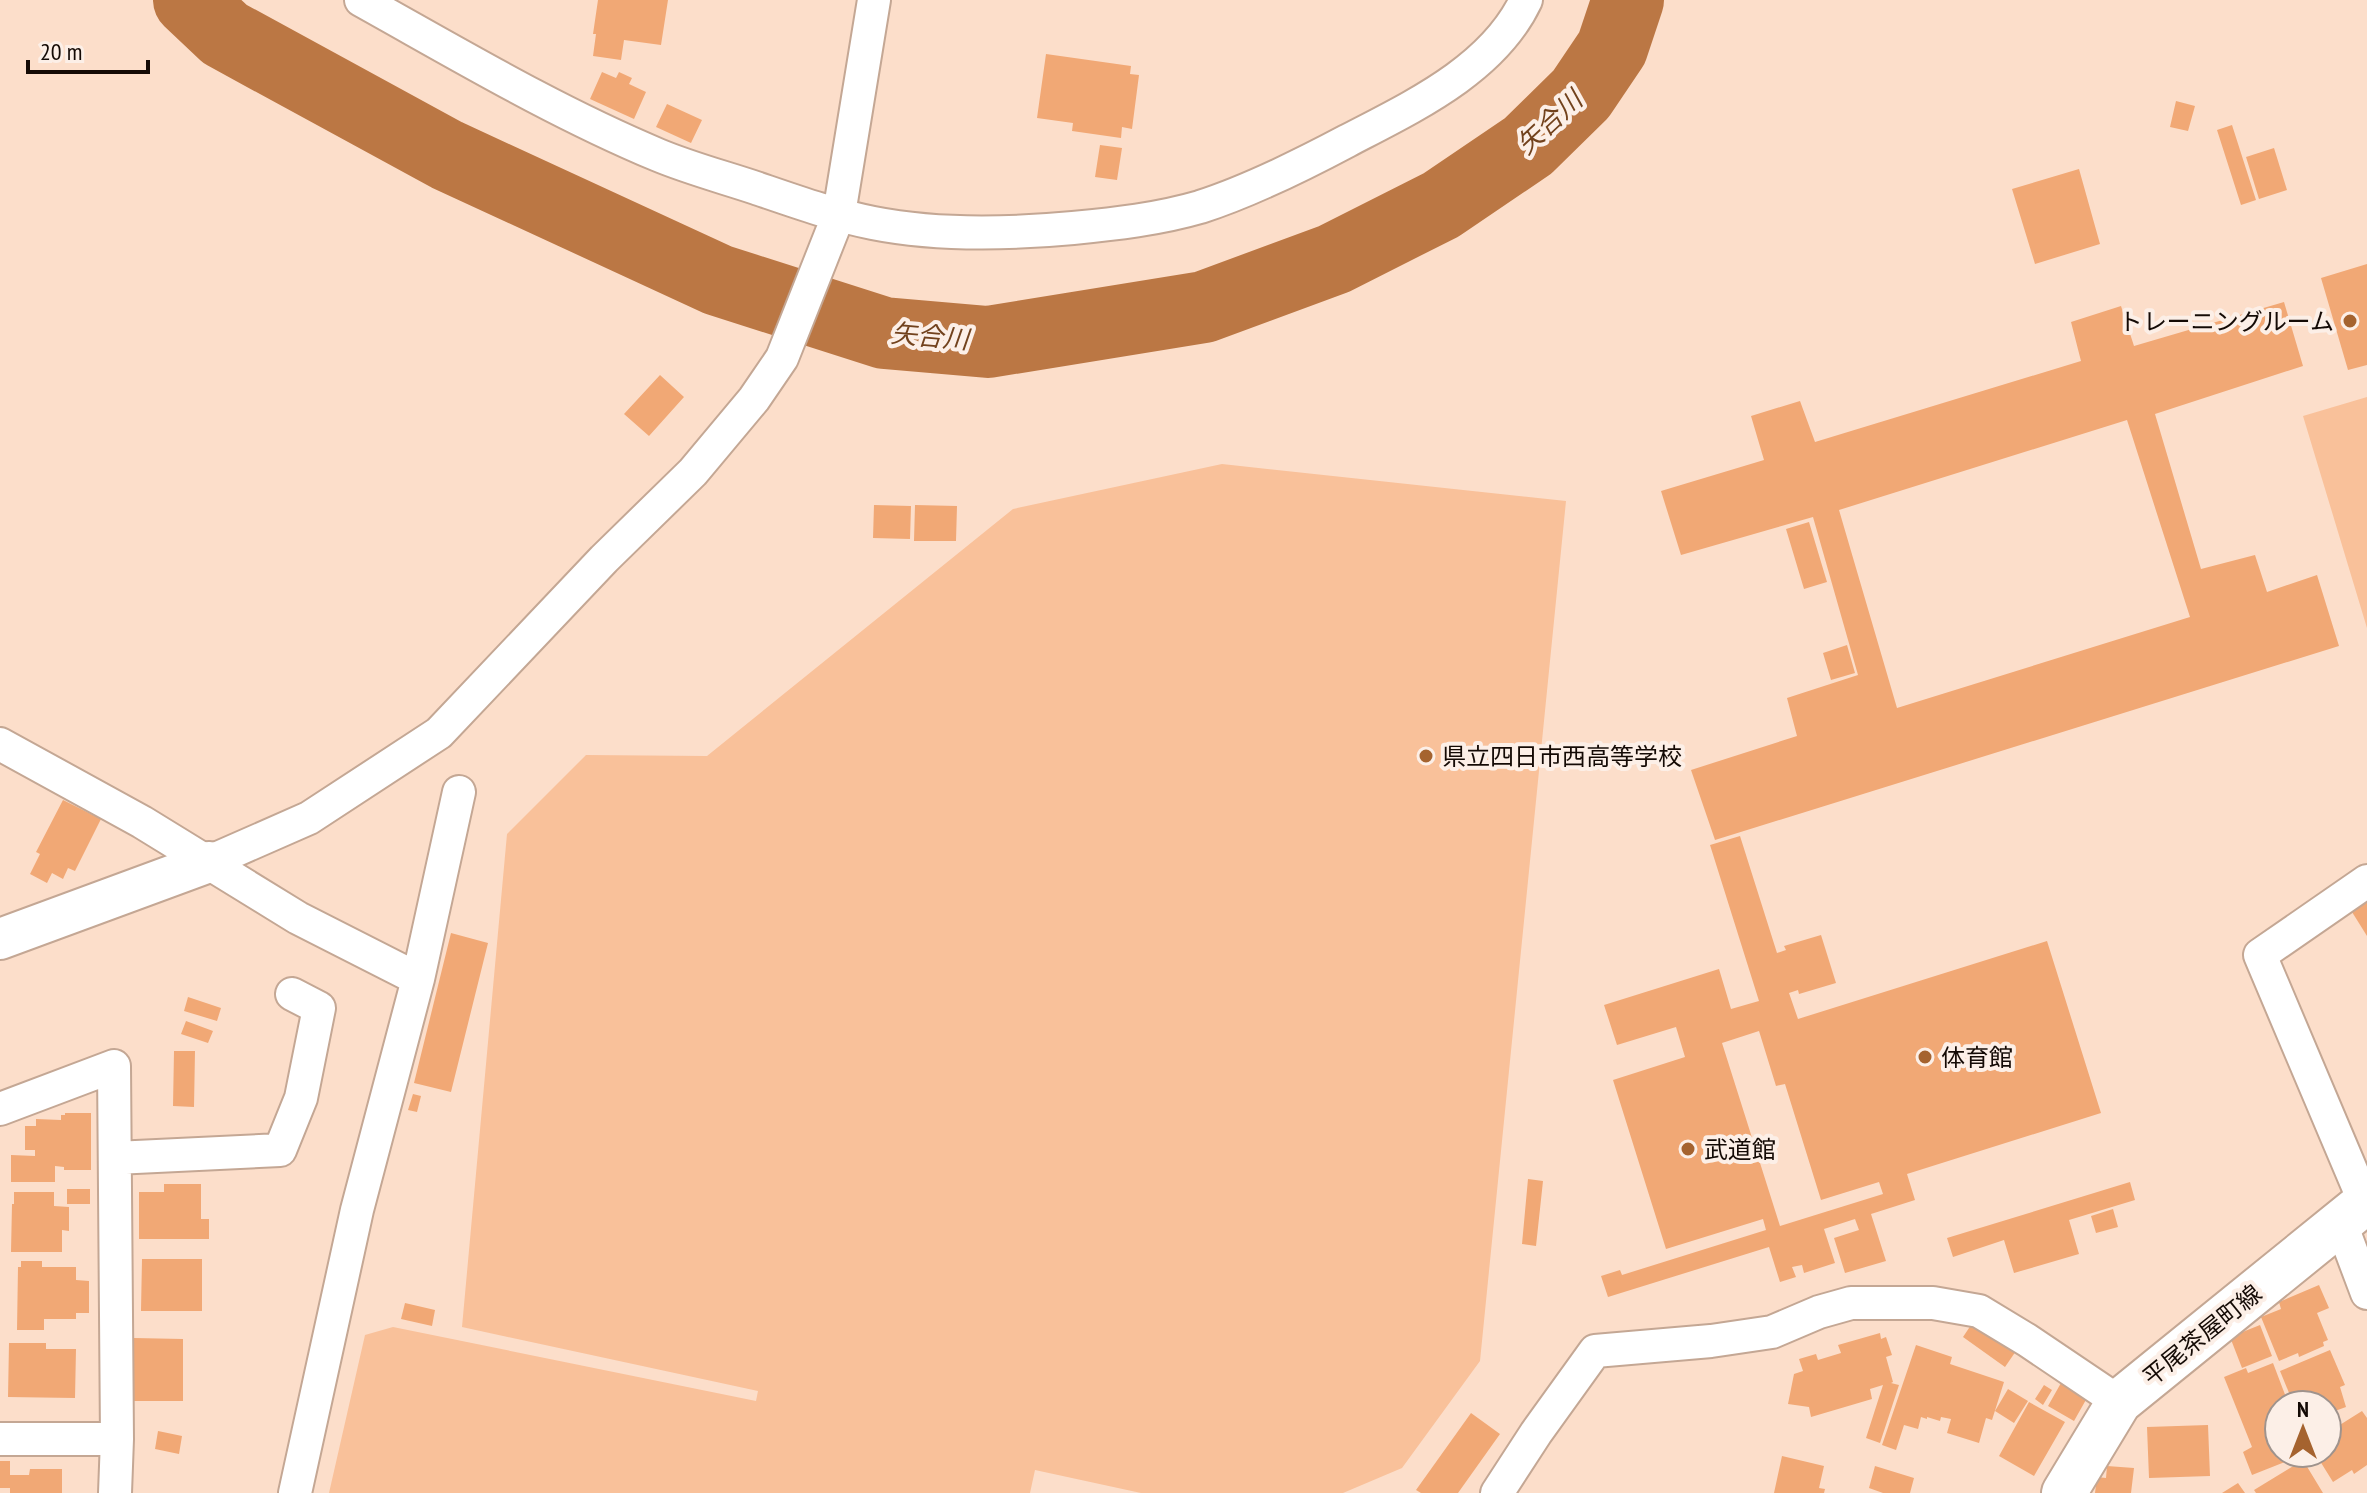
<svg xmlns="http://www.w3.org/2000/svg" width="2367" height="1493" font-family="'PT Sans Narrow','Noto Sans JP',sans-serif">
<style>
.green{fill:#f9c19a}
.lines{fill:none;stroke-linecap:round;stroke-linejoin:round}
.river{stroke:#b74;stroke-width:72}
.building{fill:#f1a875;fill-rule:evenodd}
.minor-casing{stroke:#c4a794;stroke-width:36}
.tertiary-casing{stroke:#c4a794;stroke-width:44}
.secondary-casing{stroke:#c4a794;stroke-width:48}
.minor{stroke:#fff;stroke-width:32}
.tertiary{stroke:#fff;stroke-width:40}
.secondary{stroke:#fff;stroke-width:44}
.poi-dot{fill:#a5632f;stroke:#fcefe7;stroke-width:3}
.labels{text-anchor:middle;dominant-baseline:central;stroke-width:8;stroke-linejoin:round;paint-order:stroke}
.poi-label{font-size:24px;fill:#140a05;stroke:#fcefe7;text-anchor:start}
.street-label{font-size:24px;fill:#140a05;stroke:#fcefe7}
.water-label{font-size:26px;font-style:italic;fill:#72421d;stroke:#fcefe7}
</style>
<rect width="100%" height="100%" fill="#fcdeca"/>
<path class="green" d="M2367 397V628L2303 416Z
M1222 464 1566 501 1480 1361 1402 1468 1343 1493H1141L1035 1470 1030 1493H329L365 1335 393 1327 756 1401 758 1391 462 1327 507 834 586 755 707 756 1013 509Z"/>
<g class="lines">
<path class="river" d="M189 0 225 34 447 155 718 280 884 333 988 342 1204 307 1334 259 1441 205 1528 146 1581 94 1612 48 1628 0"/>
</g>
<path class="building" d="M598 0H668L661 45 624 40 621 60 593 56 596 34H593Z
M1046 54 1131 66 1130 74 1139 75 1132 129 1122 127 1121 138 1072 131 1073 123 1037 118Z
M602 72 616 78 619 72 632 78 629 84 646 92 634 119 590 99Z
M2176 101 2195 106 2188 131 2170 127Z
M667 104 702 120 691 143 656 127Z
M2232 125 2256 200 2241 205 2217 130Z
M1100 145 1122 148 1117 180 1095 177Z
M2274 148 2287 190 2259 199 2246 157Z
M2079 169 2100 244 2035 264 2012 189Z
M2367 264V365L2348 370 2321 278Z
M2284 302 2303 366 2155 414 2201 569 2255 555 2267 592 2317 575 2339 646 1715 840 1691 770 1797 736 1787 698 1858 675 1813 517 1681 555 1661 491 1764 460 1751 416 1800 401 1815 442 2081 361 2071 322 2121 306 2134 346ZM2127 420 2190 617 1897 708 1839 510Z
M660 375 684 397 649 436 624 414Z
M874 505 911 506 910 539 873 538Z
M915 505 957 506 956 541H914Z
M1809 522 1827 582 1804 589 1786 529Z
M1847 645 1855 673 1831 680 1823 653Z
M63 800 101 819 75 871 68 868 63 879 52 873 47 883 30 874 40 854 36 852Z
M1740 836 1777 953 1786 950 1784 946 1821 935 1836 983 1799 994 1798 990 1789 993 1798 1019 2047 941 2101 1113 1907 1174 1915 1200 1871 1214 1886 1261 1845 1273 1834 1238 1859 1230 1855 1219 1824 1229 1835 1263 1804 1273 1802 1265 1792 1267 1796 1277 1780 1282 1769 1247 1608 1297 1601 1276 1620 1270 1622 1275 1766 1230 1763 1219 1666 1249 1613 1080 1685 1057 1676 1027 1617 1045 1604 1005 1719 969 1731 1009 1759 1001 1710 845ZM1759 1031 1776 1086 1785 1084 1821 1200 1879 1182 1883 1194 1780 1226 1722 1043Z
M2367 902V936L2352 912Z
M451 933 488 943 451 1092 414 1083Z
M188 997 221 1008 217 1021 184 1011Z
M186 1021 213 1031 208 1043 181 1034Z
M174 1051H195L194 1107 173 1106Z
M413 1094 421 1096 417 1112 408 1110Z
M65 1113H91V1170H64V1167L55 1166V1182H11V1155L35 1156V1150H25V1126H36V1119L61 1120V1115H65Z
M1528 1179 1543 1181 1536 1246 1522 1244Z
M2130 1182 2135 1200 2069 1220 2079 1254 2014 1273 2004 1240 1953 1257 1947 1238Z
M164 1184H201V1219H209V1239H139V1192H164Z
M67 1189H90V1204H67Z
M14 1192H54V1206L69 1207V1231L62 1230V1252H11L12 1204H14Z
M2113 1209 2118 1227 2096 1233 2091 1216Z
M142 1259H202V1311H141Z
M21 1261H42V1267H76V1280L89 1281V1313H76V1319H44V1330H17L18 1267H21Z
M2319 1285 2329 1308 2317 1313 2328 1340 2323 1342 2324 1346 2299 1357 2298 1353 2279 1361 2261 1317 2281 1309 2279 1302Z
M405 1303 435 1310 432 1326 401 1319Z
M1971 1325 1991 1334 2016 1351 2005 1367 1963 1337Z
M2260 1325 2272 1356 2242 1368 2230 1337Z
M1880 1333 1881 1339 1886 1337 1892 1355 1886 1357 1893 1382 1891 1383 1899 1385 1880 1443 1866 1438 1883 1385 1870 1389 1872 1399 1811 1417 1809 1407 1788 1404 1794 1374 1803 1371 1799 1359 1816 1354 1818 1360 1841 1353 1838 1345Z
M134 1338 183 1339V1401H134Z
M9 1343H46V1349H76L75 1398 8 1397Z
M1916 1345 1952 1357 1950 1364 2004 1382 1992 1420 1986 1418 1979 1443 1947 1433 1951 1419 1941 1417 1940 1421 1927 1417V1419L1921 1417 1918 1429 1904 1425 1896 1450 1882 1445Z
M2330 1350 2345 1385 2340 1387 2346 1407 2332 1412 2335 1418 2327 1421V1405H2294L2280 1371Z
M2273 1363 2289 1405H2279V1453H2308L2252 1475 2243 1452 2252 1447 2224 1377 2246 1368 2248 1373Z
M2061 1383 2087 1398 2074 1421 2048 1406Z
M2044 1385 2052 1390 2043 1405 2035 1399Z
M2008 1389 2028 1401 2014 1423 1995 1411Z
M2029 1402 2065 1422 2034 1476 1999 1456Z
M2362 1411 2367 1418V1465L2354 1474 2352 1470 2333 1482 2315 1453H2327V1433Z
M1471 1413 1500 1434 1458 1493H1421L1416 1490Z
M2208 1425 2210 1476 2149 1478 2147 1427Z
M158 1431 182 1436 179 1454 155 1449Z
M1782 1456 1824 1466 1819 1488 1825 1489 1824 1493H1774Z
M2303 1460 2323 1493H2256L2254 1490Z
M0 1461H10V1475H29L30 1469H62V1493H10V1488H0Z
M1875 1466 1914 1478 1910 1493H1883L1869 1488Z
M2107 1466 2134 1468 2131 1493H2095L2097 1477 2106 1478Z
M2238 1483 2245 1493H2222Z"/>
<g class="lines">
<g class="minor-casing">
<path id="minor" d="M361 0C458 54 555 112 658 155 689 168 723 177 756 188 794 201 833 215 873 223 938 236 1008 234 1073 228 1115 224 1159 219 1200 207 1250 191 1300 166 1347 141 1412 107 1493 70 1526 0
M0 744 142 822 298 918 418 979
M209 862 309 818 439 733 604 559 693 472 754 399 782 358 839 214 874 0
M0 1109 114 1066 117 1439
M115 1158 280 1150 301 1098 319 1008 292 994
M2365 1203 2260 955 2367 881
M2341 1224 2367 1293
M0 1439H117L115 1493
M295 1493 357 1210 418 979 459 792
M1497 1493 1536 1433 1595 1351 1711 1341 1772 1332 1819 1312 1851 1303H1933L1979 1311 2027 1340 2119 1402"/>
</g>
<g class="tertiary-casing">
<path id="tertiary" d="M0 939 209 862"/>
</g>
<g class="secondary-casing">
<path id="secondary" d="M2064 1493 2119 1402 2367 1201"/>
</g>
<use href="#minor" class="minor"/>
<use href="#tertiary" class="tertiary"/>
<use href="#secondary" class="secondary"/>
</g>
<g class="poi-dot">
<circle cx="2350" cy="321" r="8"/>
<circle cx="1426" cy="756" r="8"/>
<circle cx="1925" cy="1057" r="8"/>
<circle cx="1688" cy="1149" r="8"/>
</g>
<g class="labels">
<g class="poi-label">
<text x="2334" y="321" text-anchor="end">トレーニングルーム</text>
<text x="1442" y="756">県立四日市西高等学校</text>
<text x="1941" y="1057">体育館</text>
<text x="1704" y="1149">武道館</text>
</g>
<g class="street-label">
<text transform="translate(2202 1335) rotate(-39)">平尾茶屋町線</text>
</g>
<g class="water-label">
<text transform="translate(1549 122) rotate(-43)">矢合川</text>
<text transform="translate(930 336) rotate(5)">矢合川</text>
</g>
</g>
<g transform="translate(2303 1429)"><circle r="38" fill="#fcefe7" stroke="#9f938d" stroke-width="2"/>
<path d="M0-6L14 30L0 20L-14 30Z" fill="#a5632f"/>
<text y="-12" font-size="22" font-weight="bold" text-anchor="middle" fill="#140a05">N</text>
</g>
<path d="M28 60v12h120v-12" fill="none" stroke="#140a05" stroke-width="4"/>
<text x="40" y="60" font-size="24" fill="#140a05" stroke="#fcefe7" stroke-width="6" paint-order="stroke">20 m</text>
</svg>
